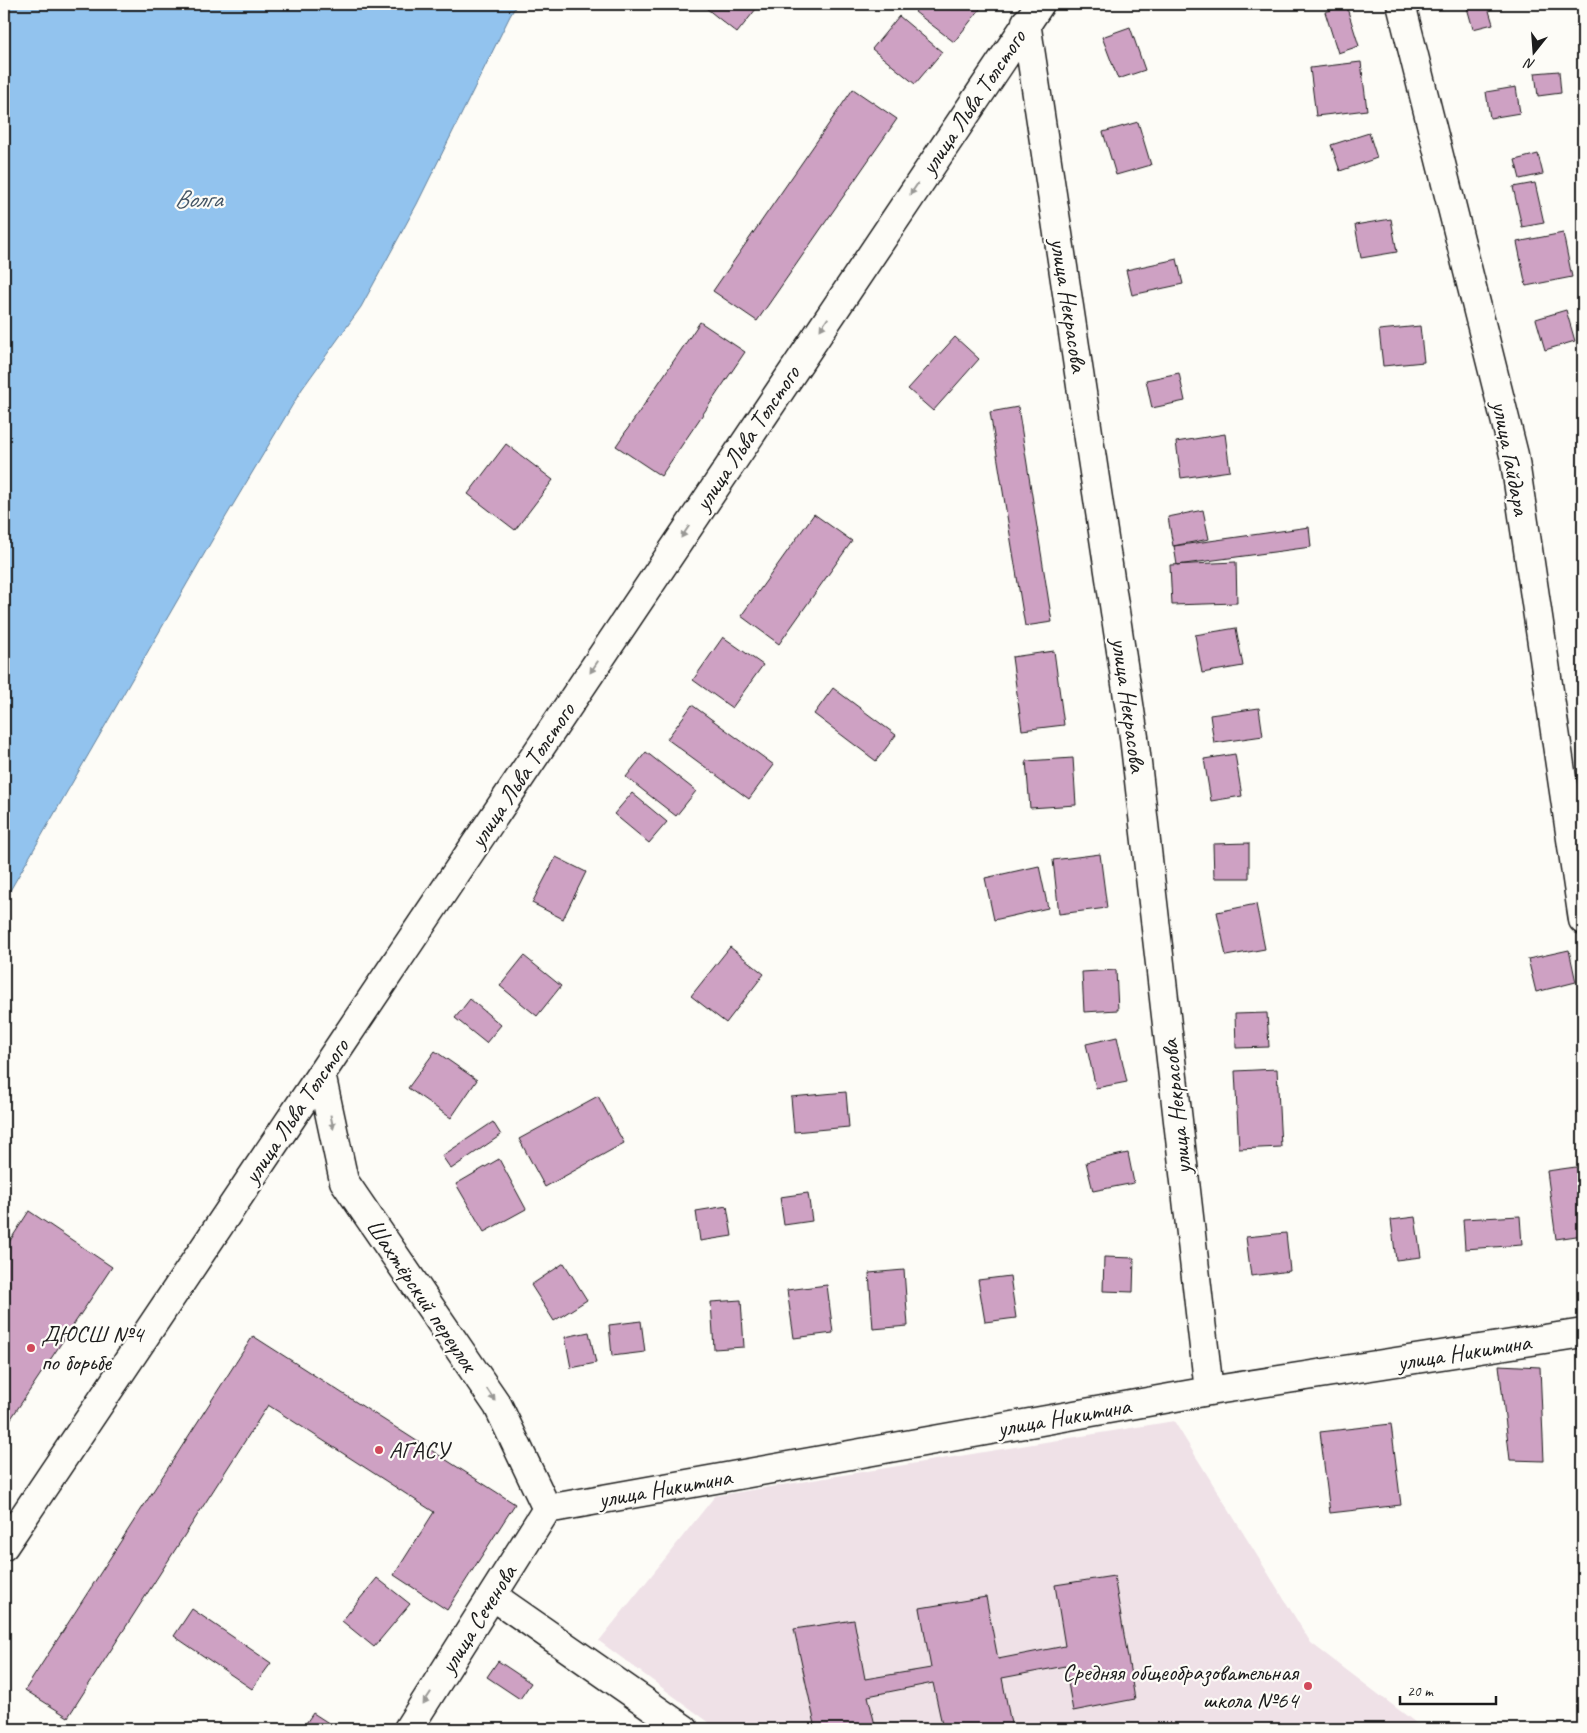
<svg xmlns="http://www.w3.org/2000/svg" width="1587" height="1733" font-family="Caveat,sans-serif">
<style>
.built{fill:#efe1e7}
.water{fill:#92c3ee;stroke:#63809a}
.building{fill:#cea1c3;stroke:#1c1c1c}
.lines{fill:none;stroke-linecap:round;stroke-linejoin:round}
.minor-casing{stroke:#1c1c1c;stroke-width:31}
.secondary-casing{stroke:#1c1c1c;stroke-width:31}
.minor{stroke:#fdfcf7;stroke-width:28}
.secondary{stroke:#fdfcf7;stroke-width:28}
.oneway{fill:#989794}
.poi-dot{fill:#d1495b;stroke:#fdfcf7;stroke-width:2}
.labels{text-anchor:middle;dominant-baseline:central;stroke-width:4.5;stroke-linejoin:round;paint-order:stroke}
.street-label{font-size:24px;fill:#1c1c1c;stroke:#fdfcf7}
.poi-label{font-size:24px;fill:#1c1c1c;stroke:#fdfcf7;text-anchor:start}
.water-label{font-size:25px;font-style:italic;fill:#455666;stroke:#fdfcf7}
</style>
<rect width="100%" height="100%" fill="#fdfcf7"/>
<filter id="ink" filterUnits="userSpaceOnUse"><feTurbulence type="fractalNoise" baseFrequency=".02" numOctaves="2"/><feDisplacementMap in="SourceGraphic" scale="10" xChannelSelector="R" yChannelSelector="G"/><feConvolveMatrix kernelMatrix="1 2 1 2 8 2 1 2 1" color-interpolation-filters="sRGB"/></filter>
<g filter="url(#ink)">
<path class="built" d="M1174 1421 1311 1643 1424 1729H718L599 1641 715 1496Z"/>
<path class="water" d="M4 4H517L510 16 417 204 361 307 302 389 218 530 4 901Z"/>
<path class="building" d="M701 4H760L737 33Z
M921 4H984L954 42 915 12Z
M1466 4H1487L1493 24 1473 29Z
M1346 5 1359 46 1338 53 1325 12Z
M899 16 942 52 915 84 872 49Z
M1130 27 1145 70 1118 79 1102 37Z
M1361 62 1367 110 1316 116 1310 68Z
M1559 71 1561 93 1538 96 1535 73Z
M1516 87 1520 113 1490 118 1486 92Z
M853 89 897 119 757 321 713 291Z
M1138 122 1151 165 1116 175 1103 132Z
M1369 133 1377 158 1340 171 1331 145Z
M1538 154 1543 174 1520 179 1515 160Z
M1535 183 1544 223 1522 227 1513 187Z
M1391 219 1397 252 1361 258 1355 225Z
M1563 233 1572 277 1526 286 1517 242Z
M1177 259 1183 284 1132 295 1126 270Z
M1566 310 1575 341 1545 350 1536 319Z
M700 322 745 352 661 476 616 446Z
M1420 326 1424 362 1383 366 1379 330Z
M955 337 979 359 933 411 908 389Z
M1179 373 1185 401 1152 408 1146 380Z
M1018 407 1052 622 1025 626 990 412Z
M1225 434 1230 471 1181 478 1176 442Z
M506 444 553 480 515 530 468 494Z
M1203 510 1209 539 1173 546 1168 517Z
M814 514 852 541 779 644 741 616Z
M1309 527 1311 547 1177 565 1174 546Z
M1236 562 1237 603 1172 605 1170 565Z
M1236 628 1243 666 1202 673 1195 635Z
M723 637 763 665 732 708 693 680Z
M1054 651 1064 725 1022 730 1012 657Z
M833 688 896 735 876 761 814 714Z
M692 705 774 765 749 799 667 739Z
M1259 708 1263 736 1214 743 1210 715Z
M646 752 696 791 676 816 626 777Z
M1235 754 1242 796 1211 801 1204 759Z
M1073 758 1076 805 1030 808 1026 761Z
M632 793 667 822 649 843 614 814Z
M1249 843V878H1214L1213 844Z
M1100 854 1107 908 1059 914 1053 860Z
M556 857 586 872 563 919 532 903Z
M1039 866 1048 908 994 920 985 878Z
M1256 904 1265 949 1226 956 1217 912Z
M730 947 764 974 726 1023 691 996Z
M1569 950 1576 982 1536 992 1528 959Z
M524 956 561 986 537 1016 500 986Z
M1116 970 1118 1010 1084 1012 1082 972Z
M470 999 501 1025 486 1043 455 1018Z
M1267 1013 1269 1047 1236 1048 1235 1014Z
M1117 1037 1127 1082 1096 1088 1086 1044Z
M435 1051 477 1080 451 1118 408 1088Z
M1277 1069 1281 1147 1239 1149 1235 1071Z
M846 1092 849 1127 794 1132 791 1097Z
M598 1096 624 1143 545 1187 519 1139Z
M493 1122 501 1135 451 1169 442 1156Z
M1128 1153 1134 1183 1093 1191 1086 1162Z
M499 1159 526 1209 484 1232 456 1184Z
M1583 1166V1235L1556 1239 1547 1171Z
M808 1193 812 1221 784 1225 780 1197Z
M727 1206 732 1236 700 1241 696 1211Z
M29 1211 112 1267 4 1429V1250Z
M1520 1216 1522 1245 1465 1249 1463 1219Z
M1415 1217 1421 1257 1396 1260 1391 1220Z
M1286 1233 1290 1271 1251 1276 1246 1237Z
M1104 1257 1134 1258 1133 1292 1103 1291Z
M564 1263 587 1300 554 1321 531 1285Z
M904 1270 908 1326 873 1329 869 1273Z
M1010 1276 1016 1318 985 1322 978 1280Z
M827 1285 833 1333 794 1338 787 1290Z
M741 1300 744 1347 714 1349 711 1302Z
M641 1321 645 1352 612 1356 609 1325Z
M589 1332 596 1363 571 1368 565 1337Z
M253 1336 515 1504 447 1610 394 1575 434 1512 268 1405 68 1717 25 1690Z
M1499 1365 1540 1367 1544 1461 1510 1460Z
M1391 1424 1401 1505 1330 1513 1320 1432Z
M1114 1576 1135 1699 1073 1711 1065 1666 1002 1678 1012 1729H943L933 1683 868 1696 876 1729H816L794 1629 854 1620 865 1679 931 1668 920 1608 986 1597 998 1659 1065 1646 1055 1585Z
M377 1578 410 1604 374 1647 342 1621Z
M192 1609 271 1663 252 1689 174 1636Z
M498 1661 531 1683 520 1699 487 1677Z
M313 1713 338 1729H302Z"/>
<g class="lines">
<g class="minor-casing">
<path id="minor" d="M1401 4 1514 455 1583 920
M1026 22 1134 737 1209 1391
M547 1509 1209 1391 1583 1333
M4 1546 321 1074
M493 1596 684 1729"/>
</g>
<g class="secondary-casing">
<path id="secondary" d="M408 1729 547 1509 498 1406 344 1181 321 1074 1040 4"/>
</g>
<use href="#minor" class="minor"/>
<use href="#secondary" class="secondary"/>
</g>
<defs><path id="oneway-solid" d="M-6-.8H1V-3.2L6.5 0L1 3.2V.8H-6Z" transform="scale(1.25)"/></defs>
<g class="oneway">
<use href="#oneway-solid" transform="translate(914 189) rotate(124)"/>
<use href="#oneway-solid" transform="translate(824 324) rotate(124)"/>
<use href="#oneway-solid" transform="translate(685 532) rotate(124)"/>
<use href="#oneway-solid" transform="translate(594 667) rotate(124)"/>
<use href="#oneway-solid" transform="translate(332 1122) rotate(78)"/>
<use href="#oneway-solid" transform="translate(491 1395) rotate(56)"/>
<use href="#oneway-solid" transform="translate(427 1698) rotate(123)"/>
</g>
</g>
<g class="poi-dot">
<circle cx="31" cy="1348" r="5"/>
<circle cx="379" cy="1450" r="5"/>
<circle cx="1308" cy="1686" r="5"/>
</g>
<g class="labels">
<g class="street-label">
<text transform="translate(973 102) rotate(-56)">улица Льва Толстого</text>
<text transform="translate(1069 305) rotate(81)">улица Некрасова</text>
<text transform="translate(747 438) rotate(-56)">улица Льва Толстого</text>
<text transform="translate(1511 458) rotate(79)">улица Гайдара</text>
<text transform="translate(1129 705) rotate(82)">улица Некрасова</text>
<text transform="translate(522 775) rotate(-56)">улица Льва Толстого</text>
<text transform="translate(1176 1107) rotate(-96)">улица Некрасова</text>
<text transform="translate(296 1111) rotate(-56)">улица Льва Толстого</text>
<text transform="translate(422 1295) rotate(56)">Шахтёрский переулок</text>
<text transform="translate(1464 1352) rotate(-9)">улица Никитина</text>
<text transform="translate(1064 1417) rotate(-10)">улица Никитина</text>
<text transform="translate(665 1488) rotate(-10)">улица Никитина</text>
<text transform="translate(478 1619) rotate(-58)">улица Сеченова</text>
</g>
<g class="poi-label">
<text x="41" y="1334">ДЮСШ №4<tspan x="41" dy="28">по борьбе</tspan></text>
<text x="389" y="1450">АГАСУ</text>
<text x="1298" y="1672" text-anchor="end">Средняя общеобразовательная<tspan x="1298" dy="28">школа №64</tspan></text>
</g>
<g class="water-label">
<text x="198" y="199">Волга</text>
</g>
</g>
<rect width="1587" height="1733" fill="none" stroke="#fdfcf7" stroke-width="20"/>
<rect x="10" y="10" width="1567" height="1713" fill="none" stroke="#1c1c1c" stroke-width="2" filter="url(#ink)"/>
<g transform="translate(1534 52) rotate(197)" stroke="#fdfcf7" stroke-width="4" paint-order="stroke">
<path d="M0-4L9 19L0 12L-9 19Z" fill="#1c1c1c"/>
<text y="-8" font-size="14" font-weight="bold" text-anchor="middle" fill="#1c1c1c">N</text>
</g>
<path d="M1400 1696v8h96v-8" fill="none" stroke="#1c1c1c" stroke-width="2.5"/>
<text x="1407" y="1696" font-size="15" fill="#1c1c1c" stroke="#fdfcf7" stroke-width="4" paint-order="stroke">20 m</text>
</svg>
